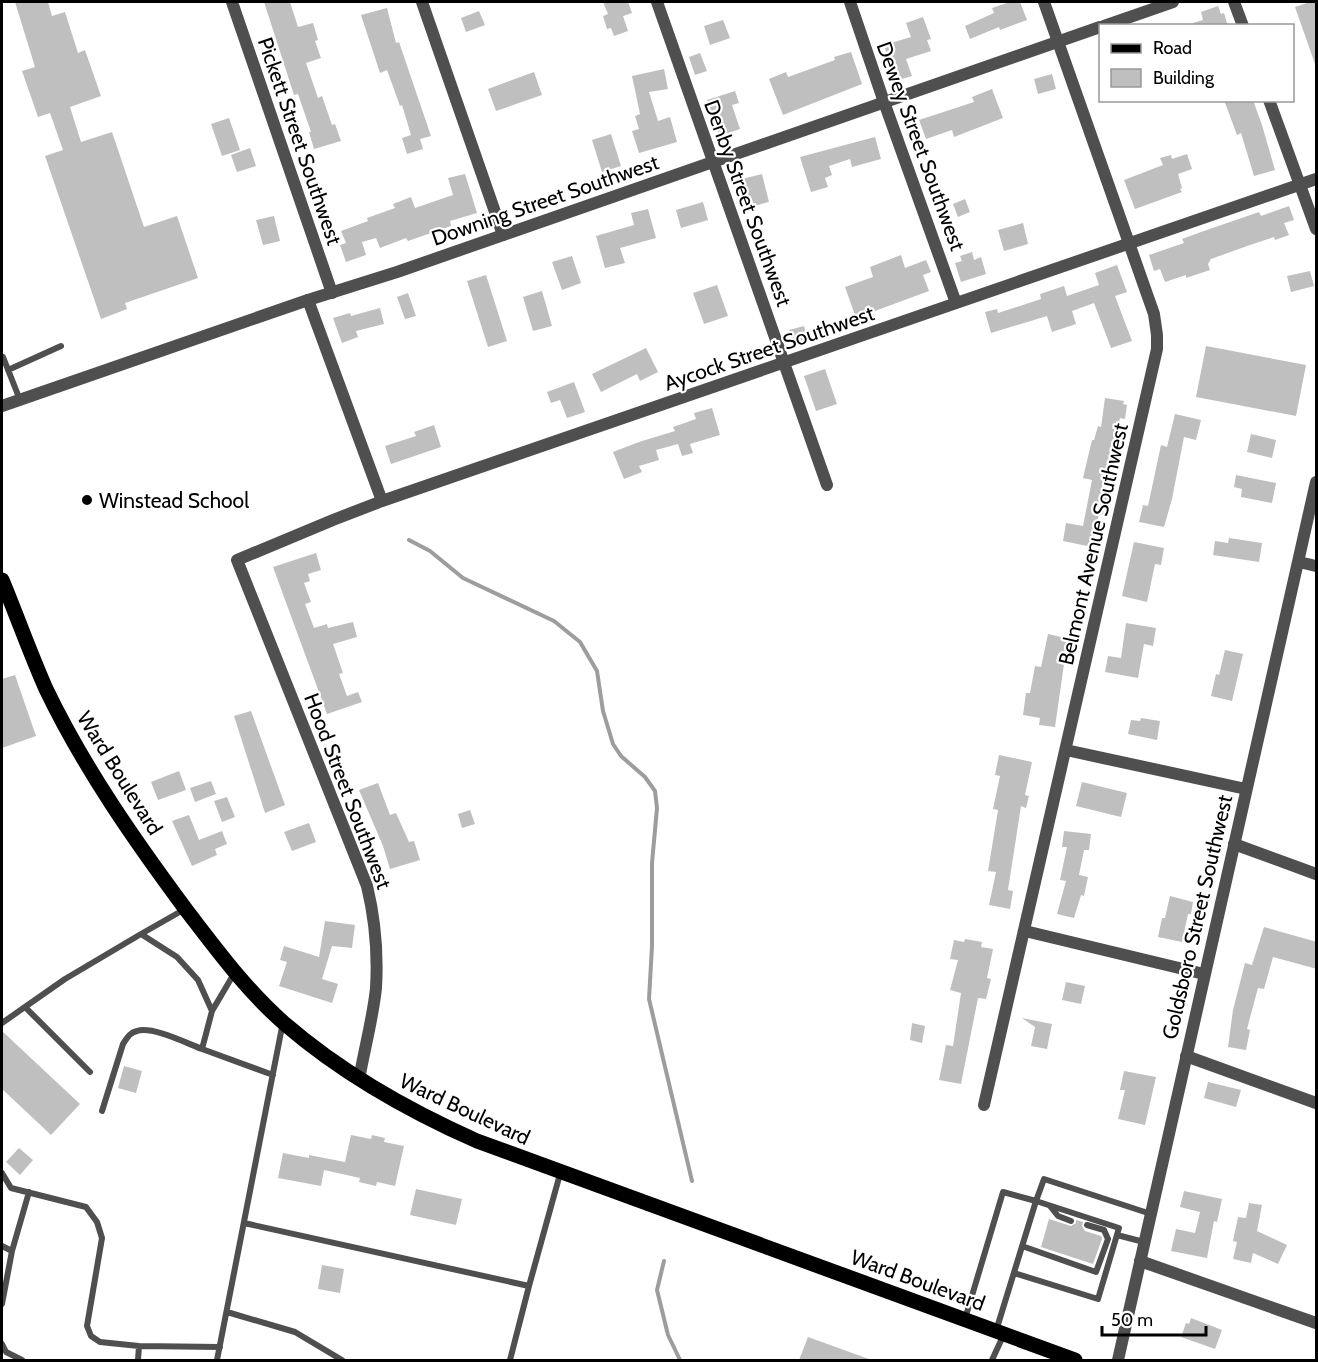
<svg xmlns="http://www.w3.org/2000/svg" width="1318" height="1362" font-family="Cabin,sans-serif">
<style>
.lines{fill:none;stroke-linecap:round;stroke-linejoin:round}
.stream{stroke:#9d9d9d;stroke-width:4}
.building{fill:#bfbfbf}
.service{stroke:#4f4f4f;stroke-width:6}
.minor{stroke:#4f4f4f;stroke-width:12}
.tertiary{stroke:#4f4f4f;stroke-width:12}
.primary{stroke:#000;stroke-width:15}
.poi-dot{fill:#000;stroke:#fff;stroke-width:2}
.labels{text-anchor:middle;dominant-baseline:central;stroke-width:4.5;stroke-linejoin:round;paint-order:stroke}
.street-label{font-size:21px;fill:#000;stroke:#fff}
.poi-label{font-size:21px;fill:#000;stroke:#fff;text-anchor:start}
</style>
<rect width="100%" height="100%" fill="#fff"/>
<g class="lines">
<path class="stream" d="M409 540 430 551 463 578 554 621 580 642 597 671 603 711 613 744 621 756 645 777 655 791 657 808 652 863V946L649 999 692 1181
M664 1261 657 1290 668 1335 680 1360"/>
</g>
<path class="building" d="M15 2H48L52 16 65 12 78 53 85 50 101 96 70 107 81 142 112 132 144 227 177 216 198 278 125 303 127 309 101 319 45 156 63 150 50 113 38 117 22 71 35 67Z
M264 2H290L298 27 313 23 318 40 315 41 321 58 306 63 318 98 322 96 332 125 335 124 341 141 314 149 309 132H311L298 94 294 95Z
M603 2H628L632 13 623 16 628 31 614 36 611 28 607 29 603 16 608 14Z
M1010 2H1020L1027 20 1000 30 999 27 970 39 965 26 994 13 992 8Z
M1310 2H1317V63L1315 64 1295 7Z
M1218 6 1221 14 1224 13 1228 26H1194L1193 23 1203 20 1201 12Z
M387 8 396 43 399 42 431 136 420 139 423 149 407 154 402 138 411 135 402 105 400 106 387 70 380 73 361 15Z
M479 11 485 25 466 32 461 18Z
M923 17 931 39 927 40 931 51 906 59 912 76 895 81 884 45 911 37 906 23Z
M723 20 730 38 710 45 704 26Z
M851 52 862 84 783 115 769 79 786 72 788 77 835 60 834 57Z
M700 53 707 71 695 75 689 57Z
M664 69 668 89 649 92 658 121 670 117 677 142 639 153 632 131 639 129 635 116 640 114 632 76Z
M534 72 542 95 496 111 488 89Z
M1052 74 1056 89 1038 94 1034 79Z
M992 89 1003 118 954 137 952 130 926 139 919 120 974 102 972 97Z
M735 91 739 103 732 105 740 129 719 136 707 100Z
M1224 100H1253L1262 125 1275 170 1254 176 1241 133 1237 135Z
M229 118 240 150 222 156 211 124Z
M611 134 621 166 602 172 592 140Z
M875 137 881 159 852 167 850 159 829 166 832 175 825 178 828 187 811 192 800 157Z
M250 148 256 166 237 172 231 155Z
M1187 154 1192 169 1178 174 1182 188 1180 189 1182 192 1135 209 1124 180 1163 165 1160 158 1171 155 1172 159Z
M465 174 477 213 450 221 451 226 408 241 406 238 380 248 376 238 362 242 366 255 346 262 340 245 346 243 341 231 368 221 367 218 395 208 393 204 411 197 415 208 453 195 448 178Z
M762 174 769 202 754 206 752 200 743 202 738 180Z
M965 199 970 212 958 217 953 204Z
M703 202 708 220 681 228 676 210Z
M1289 206 1294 220 1284 223 1289 235 1275 240 1274 237 1250 245 1211 259 1208 264 1210 270 1186 278V275L1165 282 1160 269 1154 271 1149 255 1184 243 1182 239 1201 232 1259 212 1261 216Z
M648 209 656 238 620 248 625 263 605 268 596 236 634 225 631 213Z
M274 216 280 241 263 245 256 220Z
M1023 223 1028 244 1004 251 998 230Z
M972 252 974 260 981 257 986 274 961 282 955 263 962 261 960 256Z
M901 255 905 268 926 260 931 272 923 275 929 291 856 318 845 287 873 277 870 267Z
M572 256 581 283 562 290 552 262Z
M1117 265 1127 292 1115 296 1132 341 1111 348 1094 303 1072 311 1076 324 1052 332 1047 316 991 333 985 312 997 309 998 313 1041 299 1040 294 1064 286 1067 296 1099 285 1095 273Z
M1310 271 1314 286 1291 292 1287 276Z
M486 275 507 341 488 347 467 281Z
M717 285 728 316 704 324 693 293Z
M542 291 552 326 533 331 523 297Z
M408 293 416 316 405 319 397 297Z
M380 308 384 324 356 331 358 337 342 343 333 318 350 313 351 316Z
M804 326 808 341 793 345 789 330Z
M1206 346 1306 365 1296 416 1196 397Z
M646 348 658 372 640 381 637 374 601 392 592 374Z
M825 369 837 404 816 411 804 376Z
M574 382 585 412 567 418 560 400 551 403 547 392Z
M1105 398 1124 401 1123 404 1127 405 1125 419 1120 418 1112 450 1111 449 1100 496 1107 497 1103 515 1099 514 1092 547 1063 541 1066 523 1083 526 1092 480 1083 478 1092 440H1094L1098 426 1101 427Z
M712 408 720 435 690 444 693 453 682 456 678 444 656 450 659 460 639 466 642 472 624 479 613 452 639 442 675 431 673 427 696 419 694 413Z
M1175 414 1201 420 1196 440 1184 437 1172 499 1164 527 1139 522 1143 505 1148 506 1161 445 1167 447Z
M434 425 441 447 391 464 385 446 416 436 414 432Z
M1251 434 1276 440 1272 458 1247 452Z
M1236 475 1276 483 1272 503 1241 497 1242 489 1234 487Z
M1229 538 1262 543 1259 562 1213 555 1215 541 1228 543Z
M1134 542 1164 548 1161 565 1155 564 1147 602 1122 596Z
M316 553 321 570 308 574 310 581 304 583 311 602 305 604 314 628 327 624 328 628 353 622 357 637 333 644 343 673 339 674 347 696 358 692 362 702 327 714 273 567Z
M1126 623 1156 628 1153 646 1144 644 1138 678 1105 672 1108 656 1121 658Z
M1048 634 1074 640 1069 665 1064 664 1055 727 1039 725 1040 718 1023 715 1026 693H1030L1035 666 1041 667Z
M1225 650 1243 654 1232 701 1211 696 1216 674 1219 675Z
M15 675 36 736 2 748V679Z
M251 711 285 805 265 813 234 716Z
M1141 718 1160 721 1157 740 1128 734 1131 720 1140 721Z
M999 755 1032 762 1025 795 1029 796 1026 808 1021 806 1008 890 1013 891 1010 909 989 905 996 872 988 871 998 810 993 809 1000 776 995 775Z
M179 771 186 790 158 800 151 782Z
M211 781 216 794 195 802 190 788Z
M1082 782 1127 793 1121 817 1076 806Z
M378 783 390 815 396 813 409 842 414 841 420 860 390 869 383 846 359 790Z
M227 797 235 817 222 822 214 801Z
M470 810 475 824 462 828 458 814Z
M189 815 199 840 222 831 227 844 215 849 217 855 192 866 172 821Z
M309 823 316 842 292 851 284 832Z
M1064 831 1091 834 1089 850H1084L1079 875 1088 877 1084 896 1081 895 1074 918 1057 914 1066 881 1060 880 1067 847H1062Z
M1170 896 1193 902 1191 914H1188L1182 942 1158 937 1162 918H1165Z
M325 921 355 925 352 948 332 946 322 979 338 984 332 1003 279 986 287 962 280 960 284 946 319 957Z
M1264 927 1317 942V969L1273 957 1264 989 1258 988 1247 1029 1250 1030 1246 1050 1228 1047 1233 1010 1245 963 1252 965Z
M965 939 982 942 981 947 993 949 987 978 991 979 986 999 978 998 961 1084 939 1080 946 1045 953 1046 961 993 950 990 958 960 950 959 954 940 964 942Z
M1066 982 1085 986 1081 1004 1062 1000Z
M1022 1018 1052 1024 1047 1049 1031 1046 1035 1027Z
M912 1023 925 1026 922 1043 910 1040Z
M2 1031 80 1104 51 1135 2 1089Z
M124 1066 142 1071 136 1093 118 1088Z
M1124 1071 1156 1077 1145 1125 1118 1119 1125 1090H1120Z
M1208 1082 1241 1090 1236 1107 1204 1098Z
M351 1135 371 1139 372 1135 385 1138 384 1142 404 1146 395 1186 377 1182 376 1186 359 1182 360 1178 324 1170 321 1186 278 1178 283 1153 309 1158V1155L345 1162Z
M19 1148 33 1160 20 1175 6 1162Z
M416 1189 462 1199 456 1225 410 1215Z
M1184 1191 1222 1199 1217 1222 1214 1221 1207 1258 1171 1251 1176 1229 1195 1233 1200 1212 1180 1207Z
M1249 1203 1262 1205 1257 1231 1287 1245 1278 1264 1253 1253 1251 1263 1233 1259 1237 1242 1233 1241 1238 1217 1246 1218Z
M1049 1219 1071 1226 1076 1223V1220L1083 1222 1082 1226 1085 1231 1101 1236 1102 1239 1093 1264 1041 1247Z
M322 1265 344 1269 340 1293 318 1289Z
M1191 1318 1222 1330 1215 1349 1181 1337 1186 1323 1189 1324Z
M808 1337 869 1359V1360H799Z"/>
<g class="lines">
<path class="service" d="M2 358 3 357 20 400
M8 370 61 346
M141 934 185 909
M25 1007 90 1072
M212 1011 235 972
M2 1023 65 979 141 934 177 957 198 980 212 1011 202 1049 273 1075
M102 1111 123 1044C127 1038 129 1033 137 1031 152 1026 186 1043 202 1049
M2 1173 11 1188 86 1207 97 1222 102 1238 87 1326 91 1336 100 1342 139 1346 220 1347
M1050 1206 1058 1216 1071 1221
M244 1223 529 1286 510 1360
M1117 1235 1144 1242
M2 1246 12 1251 2 1304
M1022 1246 1096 1272 1108 1239 1104 1230 1087 1225
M12 1251 29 1192
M1014 1273 1098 1299 1119 1228 1036 1201 1044 1179 1151 1214
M529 1286 560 1174
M227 1312 295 1332 342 1360
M965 1319 1003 1192 1036 1201 996 1331
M2 1344 6 1352 22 1360
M138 1360 139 1346
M217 1360 283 1022
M992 1360 1004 1334"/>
<path class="minor" d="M232 2 332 293
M422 2 503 235
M657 2 827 485
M850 2 884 102 956 303
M1234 2 1243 26
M1269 100 1316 229
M308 300 382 501
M1299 562 1316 566
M1066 750 1246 789
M1234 844 1316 874
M1025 931 1204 974
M1186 1056 1316 1103
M359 1080C364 1050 373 1018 376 988 378 954 375 919 367 886L237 560 333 520 382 501 1316 179
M984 1105 1157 349V335L1154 314 1044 2
M1140 1261 1316 1323"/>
<path class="tertiary" d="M1104 26 1173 2
M2 406 308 300 397 272 1100 27
M1118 1360 1316 482"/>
<path class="primary" d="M2 580C17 616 30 653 46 689 84 768 135 841 187 911 217 950 247 991 285 1024 343 1074 407 1110 477 1141L1075 1360"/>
</g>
<circle class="poi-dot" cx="87" cy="500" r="6"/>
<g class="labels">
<g class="street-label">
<text transform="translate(300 141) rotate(71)">Pickett Street Southwest</text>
<text transform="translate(921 146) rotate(70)">Dewey Street Southwest</text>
<text transform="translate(545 200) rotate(-19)">Downing Street Southwest</text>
<text transform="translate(748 203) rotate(70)">Denby Street Southwest</text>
<text transform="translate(769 348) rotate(-19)">Aycock Street Southwest</text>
<text transform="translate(1093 544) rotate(-77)">Belmont Avenue Southwest</text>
<text transform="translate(120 773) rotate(58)">Ward Boulevard</text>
<text transform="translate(348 791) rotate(69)">Hood Street Southwest</text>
<text transform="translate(1197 917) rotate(-77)">Goldsboro Street Southwest</text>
<text transform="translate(465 1109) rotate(25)">Ward Boulevard</text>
<text transform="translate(918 1280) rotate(20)">Ward Boulevard</text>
</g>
<g class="poi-label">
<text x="99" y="500">Winstead School</text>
</g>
</g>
<rect width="1318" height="1362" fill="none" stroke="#000000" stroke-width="6"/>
<rect x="1099" y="24" width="195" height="78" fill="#ffffff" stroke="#999999" stroke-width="1.5"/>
<rect x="1111" y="44" width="30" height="9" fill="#000000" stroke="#999999" stroke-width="1.5"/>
<text x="1153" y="54" font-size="18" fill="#000000">Road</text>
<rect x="1111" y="69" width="30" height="18" fill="#bfbfbf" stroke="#999999" stroke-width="1.5"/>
<text x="1153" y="84" font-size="18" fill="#000000">Building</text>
<path d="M1102 1326v9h104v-9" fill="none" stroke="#000000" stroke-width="3"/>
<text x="1111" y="1326" font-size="18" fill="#000000" stroke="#ffffff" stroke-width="4.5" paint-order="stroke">50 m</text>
</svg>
